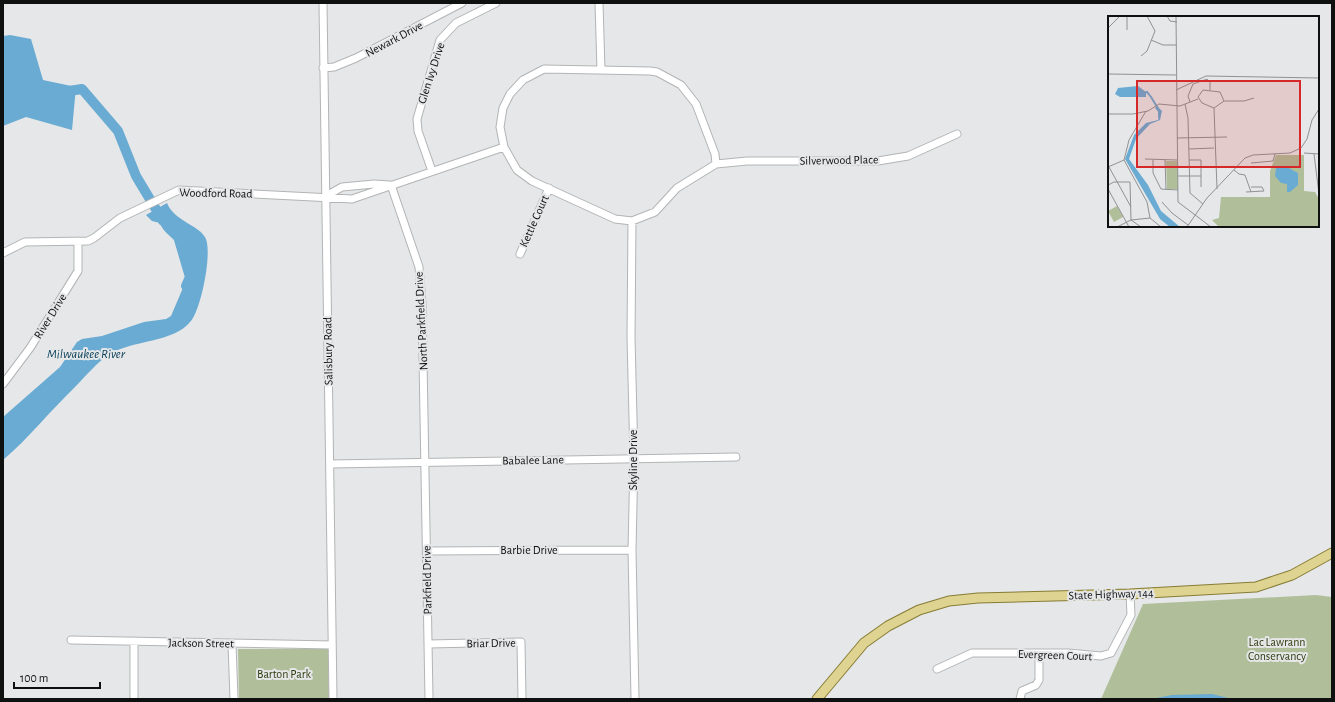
<svg xmlns="http://www.w3.org/2000/svg" width="1335" height="702" font-family="'Alegreya Sans',sans-serif">
<style>
.green{fill:#b0bf9a}
.water{fill:#6aabd3}
.lines{fill:none;stroke-linecap:round;stroke-linejoin:round}
.river{stroke:#6aabd3;stroke-width:10}
.minor-casing{stroke:#b2b4b5;stroke-width:9}
.major-casing{stroke:#877c34;stroke-width:11}
.minor{stroke:#fff;stroke-width:7}
.major{stroke:#ded391;stroke-width:9}
.labels{text-anchor:middle;dominant-baseline:central;stroke-width:4;stroke-linejoin:round;paint-order:stroke}
.street-label{font-size:12px;fill:#0f1010;stroke:#e5e7e8}
.park-label{font-size:12px;fill:#2e3d0f;stroke:#e5e7e8}
.water-label{font-size:13px;font-style:italic;fill:#043c57;stroke:#e5e7e8}
.inset-river{fill:none;stroke:#6aabd3;stroke-width:2}
.inset-road{fill:none;stroke:#8f9192;stroke-width:1}
.view{fill:#d62828;fill-opacity:0.15;stroke:#d62828;stroke-width:2}
.inset-edge{fill:none;stroke:#0f1010;stroke-width:2}
</style>
<rect width="100%" height="100%" fill="#e5e7e8"/>
<path class="green" d="M1316 595 1332 597V699H1101L1143 604Z
M238 649H328L329 699H239Z"/>
<path class="water" d="M10 35 31 39 43 80 76 87 72 130 26 117 3 126V36Z
M167 203C175 222 200 225 206 239 212 255 201 309 191 321 174 343 132 340 110 354 97 362 86 376 75 387 50 411 29 438 3 460V417L60 367 77 342 82 339 102 336 144 322 166 319 171 316 191 269C189 259 184 249 177 243 171 236 163 232 160 223L152 221 146 215Z
M1212 694 1232 699H1151L1172 695Z"/>
<g class="lines">
<path class="river" d="M62 92 82 89 118 131 136 176 163 221
M178 236 190 277 186 286"/>
<g class="minor-casing">
<path id="minor" d="M323 3 333 699
M599 3 601 70
M323 68 334 67 356 58 462 3
M544 69 650 71 657 72 681 85 696 104 715 154 716 164 677 188 655 212 632 221 615 219 532 181 517 170 504 147 500 127 503 108 510 94 523 80Z
M716 164 747 161H878L908 156 957 134
M432 171 418 131 417 119 440 40 456 23 496 3
M391 185 419 267 422 303 429 699
M326 196 342 187 374 184 389 185
M632 221 631 337 634 459 632 550 635 699
M3 253 25 242 88 241 94 238 120 218 179 190 352 199 504 147
M520 254 549 188
M3 384 30 348 78 271V241
M330 464 736 457
M427 551 632 550
M71 640 332 645
M232 644 234 699
M428 644 521 642 522 699
M937 669 972 653H1068L1101 656 1111 653 1131 615 1130 594
M134 699V641
M1020 699 1022 691 1036 685 1039 680V653"/>
</g>
<g class="major-casing">
<path id="major" d="M817 699 864 643 888 626 919 610 949 601 978 598 1130 594 1256 587 1292 575 1332 553"/>
</g>
<use href="#minor" class="minor"/>
<use href="#major" class="major"/>
</g>
<g class="labels">
<g class="street-label">
<text transform="translate(394 39) rotate(-28)">Newark Drive</text>
<text transform="translate(431 73) rotate(-72)">Glen Ivy Drive</text>
<text transform="translate(839 160) rotate(-1)">Silverwood Place</text>
<text transform="translate(216 193) rotate(1)">Woodford Road</text>
<text transform="translate(534 221) rotate(-66)">Kettle Court</text>
<text transform="translate(50 316) rotate(-58)">River Drive</text>
<text transform="translate(421 321) rotate(-93)">North Parkfield Drive</text>
<text transform="translate(328 351) rotate(-91)">Salisbury Road</text>
<text transform="translate(533 460) rotate(-1)">Babalee Lane</text>
<text transform="translate(633 460) rotate(-90)">Skyline Drive</text>
<text x="529" y="550">Barbie Drive</text>
<text transform="translate(427 580) rotate(-91)">Parkfield Drive</text>
<text transform="translate(1111 594) rotate(-2)">State Highway 144</text>
<text transform="translate(201 643) rotate(1)">Jackson Street</text>
<text transform="translate(491 643) rotate(-1)">Briar Drive</text>
<text transform="translate(1055 655) rotate(2)">Evergreen Court</text>
</g>
<g class="park-label">
<text x="1277" y="642">Lac Lawrann<tspan x="1277" dy="14">Conservancy</tspan></text>
<text x="284" y="674">Barton Park</text>
</g>
<g class="water-label">
<text x="86" y="354">Milwaukee River</text>
</g>
</g>
<g transform="translate(1108 16)">
<rect width="211" height="211" fill="#e5e7e8"/>
<path d="M168 139H196V175L207 176 211 183V211H111L104 204 111 202 113 181H162V155ZM58 145H69L70 173H59ZM9 190 15 201 6 206 0 195Z" fill="#b0bf9a"/>
<path d="M30 70 38 76V81H12L7 78 10 72ZM49 90 54 95 52 104 42 108 28 123 21 143 40 169 53 195 72 211H62L52 203 17 143 26 119 38 107 50 104 52 98 47 92ZM177 150 190 157V169L182 176H179V168L173 167 167 160 168 152Z" fill="#6aabd3"/>
<path class="inset-river" d="M36 77 39 76 43 81 51 94V102"/>
<path class="inset-road" d="M19 0V14M59 0 62 5 69 6M68 0 70 186 103 211M1 11 12 0M43 24 55 29H68M33 40 39 35 47 15 39 0M0 58 68 59M68 74 98 60 211 62M95 74 112 76 116 85 106 92 94 87 90 81ZM116 85H136L146 82M82 86 80 80 85 68 99 63 102 66V74M77 88 80 102 82 177 95 188M106 92 109 173M38 95 21 124 16 144 39 186 42 202 53 211M0 98H25L40 95 51 88 72 90 90 83M69 122 119 121M81 133 106 132M196 137 211 138M206 138 211 178M37 143 69 144M45 144V157L53 173 70 174M57 144 58 174M81 144H93V171M143 147 165 145 167 138M0 151 16 144M1 151 23 191M126 154 131 158 137 159 143 176M70 160H93M0 169 6 166H22L23 204 42 202M0 173 21 211M138 176 156 175 154 171H143M54 186 64 197 80 209M9 211 23 204 33 211M79 211 99 182 137 142 145 139 182 137 193 132 199 123 204 104 211 93"/>
<path class="view" d="M29 65H192V151H29Z"/>
<rect width="211" height="211" class="inset-edge"/>
</g>
<rect width="1335" height="702" fill="none" stroke="#0f1010" stroke-width="8"/>
<path d="M14 682v6h86v-6" fill="none" stroke="#0f1010" stroke-width="2"/>
<text x="20" y="682" font-size="12" fill="#0f1010" stroke="#e5e7e8" stroke-width="3" paint-order="stroke">100 m</text>
</svg>
